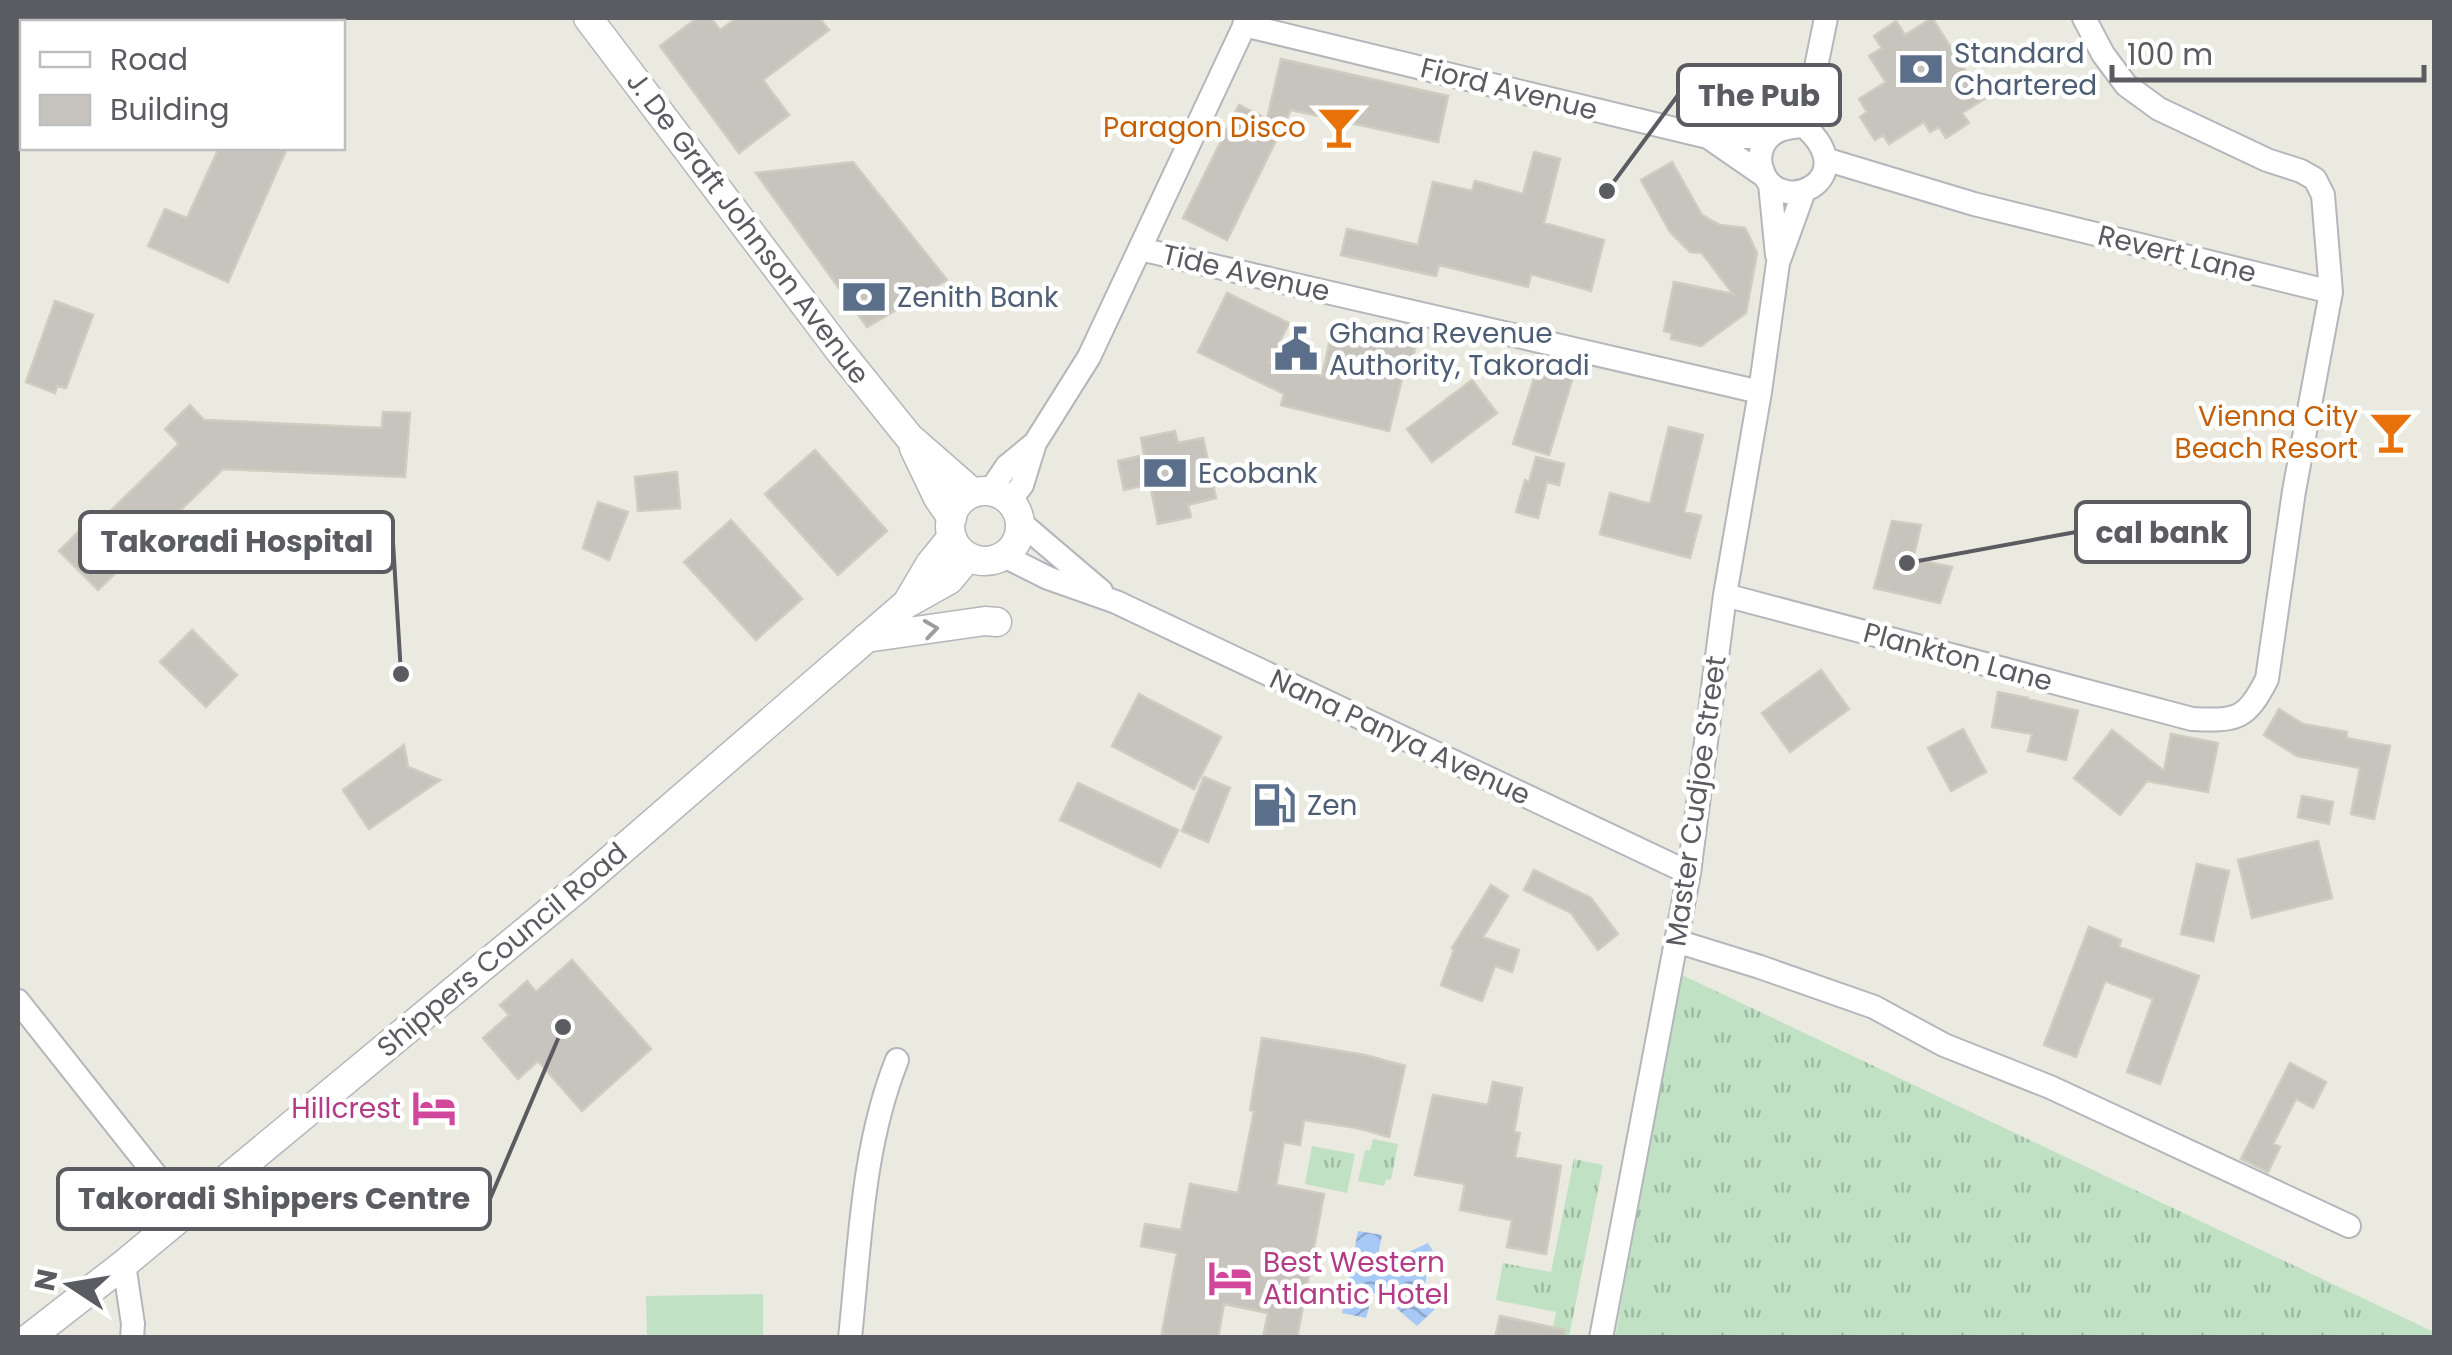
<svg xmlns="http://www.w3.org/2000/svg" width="2452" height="1355" font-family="Poppins,sans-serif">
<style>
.grass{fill:url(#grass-tufts)}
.pitch{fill:#c0e1c4}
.water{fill:url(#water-waves)}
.building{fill:#c7c4be;stroke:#cfccc0;stroke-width:2.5}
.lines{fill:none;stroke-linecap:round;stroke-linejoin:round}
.minor-casing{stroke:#b4b6bb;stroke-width:26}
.tertiary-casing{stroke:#b4b6bb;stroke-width:31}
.minor{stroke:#fff;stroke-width:22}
.tertiary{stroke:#fff;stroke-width:28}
.oneway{stroke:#9c9da0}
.labels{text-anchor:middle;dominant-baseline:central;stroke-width:9;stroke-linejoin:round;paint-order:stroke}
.service-label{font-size:28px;fill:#4e5e75;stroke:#fff;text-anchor:start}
.street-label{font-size:28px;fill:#5a5c61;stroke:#fff}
.food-label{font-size:28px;fill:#c56008;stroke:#fff;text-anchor:end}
.hotel-label{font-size:28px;fill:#b23c85;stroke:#fff;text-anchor:end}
.leader{fill:none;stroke:#5a5c61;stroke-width:4}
.callout-dot{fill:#5a5c61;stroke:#fff;stroke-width:4}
.callout{fill:#fff;stroke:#5a5c61;stroke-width:4}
.callout-label{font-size:30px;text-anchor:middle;font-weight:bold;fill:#5a5c61}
</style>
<defs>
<pattern id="grass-tufts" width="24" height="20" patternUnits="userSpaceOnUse" patternTransform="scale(2.5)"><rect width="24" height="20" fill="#c0e1c4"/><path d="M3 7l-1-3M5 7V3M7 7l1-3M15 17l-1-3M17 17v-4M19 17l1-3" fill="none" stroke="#9fbaa3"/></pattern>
<pattern id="water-waves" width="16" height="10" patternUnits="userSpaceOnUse" patternTransform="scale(2.5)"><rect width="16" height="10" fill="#a7c9f6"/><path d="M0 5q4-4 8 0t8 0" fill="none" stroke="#8ba6cb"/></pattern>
</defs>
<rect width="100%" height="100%" fill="#ebeae1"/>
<path class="grass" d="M1678 973 2434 1332V1338H1615Z
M1373 1139 1398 1144 1391 1180 1386 1179 1384 1186 1358 1181 1365 1150H1370Z
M1312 1146 1355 1154 1347 1193 1305 1184Z
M1574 1159 1603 1165 1569 1337H1551L1556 1312 1496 1300 1503 1263 1551 1272Z"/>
<path class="pitch" d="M763 1294V1337H647L646 1296Z"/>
<path class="water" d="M1358 1231 1382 1235 1377 1261 1385 1263 1428 1243 1442 1266 1427 1273 1423 1298 1435 1309 1417 1326 1381 1295 1373 1293 1366 1318 1342 1313Z"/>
<path class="building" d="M697 18H711L720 30 737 18H819L829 30 763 80 789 115 739 153 660 46Z
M1932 18 1984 99 1962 113 1969 123 1946 138 1939 127 1930 132 1924 122 1889 144 1883 135 1875 140 1860 117 1867 112 1859 99 1886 82 1869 56 1882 48 1874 36 1896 21 1905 35Z
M1281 59 1448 96 1438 142 1291 110 1227 240 1183 218 1239 105 1267 119Z
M219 148H287L228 282 148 246 165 209 187 218Z
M1534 152 1560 159 1544 223 1604 240 1591 291 1531 274 1528 287 1439 265 1436 276 1341 255 1347 229 1418 245 1433 182 1472 191 1475 181 1523 194Z
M853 162 947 280 867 327 756 173Z
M1672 162 1702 215 1720 225 1745 228 1757 253 1746 313 1701 346 1671 339 1672 333 1664 331 1674 282 1733 294 1702 253 1690 252 1670 232 1641 180Z
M1227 293 1289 323 1269 363 1322 376 1333 326 1416 344 1409 376 1403 375 1389 431 1281 405 1284 394 1198 352Z
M55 301 93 315 66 388 57 386 55 393 26 382Z
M1538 366 1573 377 1549 455 1513 444Z
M1472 380 1497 413 1432 462 1407 429Z
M190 405 204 420 382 428 383 412 410 413 405 477 223 469 98 590 59 551 78 532 83 538 179 444 165 429Z
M1669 427 1703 435 1684 512 1701 516 1690 558 1600 534 1610 493 1650 504Z
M1175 431 1178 443 1203 438 1216 498 1188 505 1191 517 1158 524 1150 484 1124 490 1118 461 1144 455 1141 438Z
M815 450 887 531 838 575 765 494Z
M1536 457 1564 464 1559 485 1547 482 1538 518 1516 512 1525 480 1529 482Z
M677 472 680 508 638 511 635 477Z
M598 502 628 512 609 560 583 548Z
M731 520 802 599 756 640 684 562Z
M1892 521 1921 525 1913 559 1952 567 1940 603 1874 588Z
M192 630 237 675 206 707 160 662Z
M1821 670 1849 709 1790 752 1762 713Z
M1998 692 2028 698V699L2078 711 2066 760 2028 751 2032 734 1992 727Z
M1139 694 1221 737 1194 789 1112 746Z
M2279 709 2303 724 2347 732 2346 738 2390 746 2374 819 2351 814 2360 768 2297 756 2264 735Z
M1963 729 1986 772 1951 791 1928 748Z
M2112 730 2164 771 2171 734 2218 743 2208 792 2147 781 2120 815 2074 778Z
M404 745 408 767 440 780 369 829 343 790Z
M1204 777 1230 788 1208 842 1182 831Z
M1078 783 1178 830 1160 867 1060 820Z
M2302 796 2333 802 2329 824 2298 817Z
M2318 841 2332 898 2252 918 2238 860Z
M2197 864 2229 871 2213 941 2181 934Z
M1534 870 1591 898 1618 934 1598 950 1571 913 1524 890Z
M1491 885 1508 896 1483 937 1519 950 1512 972 1495 966 1482 1001 1441 985 1454 950 1452 948Z
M2089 927 2121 940 2119 947 2199 976 2160 1084 2127 1072 2153 999 2105 981 2076 1057 2044 1045Z
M572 960 651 1049 582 1111 538 1061 518 1079 483 1038 509 1015 500 1005 527 981 536 992Z
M1262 1038 1365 1055 1405 1066 1389 1137 1357 1128 1304 1120 1300 1145 1284 1142 1276 1185 1324 1194 1297 1338H1263L1268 1313 1224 1304 1218 1338H1161L1177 1253 1141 1246 1145 1224 1181 1230 1190 1184 1238 1193 1254 1111 1250 1110Z
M2290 1063 2326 1082 2313 1108 2296 1099 2273 1144 2280 1147 2268 1172 2241 1159Z
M1493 1082 1522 1088 1514 1132 1520 1133 1515 1157 1561 1166 1546 1254 1507 1247 1512 1220 1460 1210 1465 1184 1415 1175 1433 1095 1488 1105Z
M1500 1316 1565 1330 1564 1338H1495Z"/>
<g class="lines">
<g class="minor-casing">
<path id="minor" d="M2084 18 2103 54 2126 85 2159 109 2267 160 2301 171 2315 179 2323 195 2331 292
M1244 25 1708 137 1763 175
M1804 126C1866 181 1776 219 1762 169 1759 161 1760 153 1763 146 1771 129 1787 127 1804 126Z
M1804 126 1826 18
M1708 137H1769
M1770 184 1777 255
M1140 249 1760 392
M990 491 1007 466 1035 443
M1010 501 1022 485 1035 443 1089 357 1248 18
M1020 522 1101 591
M1004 556 1048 578 1116 602 1689 873
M1725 595 2192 719C2237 721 2246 720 2267 679L2294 491 2331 292 1974 204 1828 160
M1676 941 1760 967 1874 1007 1944 1045 2050 1087 2349 1226
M18 1001 185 1212
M124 1264 133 1324 132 1338
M850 1338C860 1244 862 1148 897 1060
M1601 1338 1689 873 1725 595 1760 392 1778 263 1804 191"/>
</g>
<g class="tertiary-casing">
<path id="tertiary" d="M588 18 839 350 909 437 973 493
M914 448 938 498 952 518
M950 526a35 35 0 1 1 70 0a35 35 0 1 1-70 0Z
M907 603 930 564 952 537
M866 638 985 621 997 622
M29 1338 124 1264 579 887 906 604 949 580 968 557"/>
</g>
<use href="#minor" class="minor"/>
<use href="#tertiary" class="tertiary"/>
</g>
<defs><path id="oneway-chevron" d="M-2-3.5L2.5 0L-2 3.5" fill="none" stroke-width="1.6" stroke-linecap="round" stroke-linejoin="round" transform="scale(2.5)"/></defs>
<use class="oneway" href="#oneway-chevron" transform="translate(931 629) rotate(-8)"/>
<defs>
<g id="bank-bare" transform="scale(3.45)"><path d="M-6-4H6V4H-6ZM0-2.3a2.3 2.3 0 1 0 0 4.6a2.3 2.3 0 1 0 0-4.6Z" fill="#5c6f8a" stroke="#fff" stroke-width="2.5" paint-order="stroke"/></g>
<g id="bar-bare" transform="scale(3.45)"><path d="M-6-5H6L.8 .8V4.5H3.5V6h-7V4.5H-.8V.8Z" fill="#e8710a" stroke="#fff" stroke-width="2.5" paint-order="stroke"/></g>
<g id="civic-bare" transform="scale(3.45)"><path d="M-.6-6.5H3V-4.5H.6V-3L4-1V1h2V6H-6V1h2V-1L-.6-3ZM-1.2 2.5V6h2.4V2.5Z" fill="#5c6f8a" stroke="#fff" stroke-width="2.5" paint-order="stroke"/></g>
<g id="fuel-bare" transform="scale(3.45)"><path d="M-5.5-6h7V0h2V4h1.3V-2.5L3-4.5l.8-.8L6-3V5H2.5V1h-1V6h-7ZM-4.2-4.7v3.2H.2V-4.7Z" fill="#5c6f8a" stroke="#fff" stroke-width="2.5" paint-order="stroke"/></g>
<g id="hotel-bare" transform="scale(3.45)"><path d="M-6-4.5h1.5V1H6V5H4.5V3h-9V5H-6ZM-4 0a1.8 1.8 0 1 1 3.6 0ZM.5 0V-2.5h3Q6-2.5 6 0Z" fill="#d1479c" stroke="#fff" stroke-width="2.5" paint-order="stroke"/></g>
</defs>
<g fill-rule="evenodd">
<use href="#bank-bare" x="1921" y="69"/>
<use href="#bar-bare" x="1339" y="127"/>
<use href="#bank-bare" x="864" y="297"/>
<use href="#civic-bare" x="1296" y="349"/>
<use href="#bar-bare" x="2391" y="432"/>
<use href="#bank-bare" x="1165" y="473"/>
<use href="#fuel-bare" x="1274" y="805"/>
<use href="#hotel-bare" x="434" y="1108"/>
<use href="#hotel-bare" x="1230" y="1278"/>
</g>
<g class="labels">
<g class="service-label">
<text x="1954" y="53">Standard<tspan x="1954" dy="32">Chartered</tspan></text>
<text x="897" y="297">Zenith Bank</text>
<text x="1329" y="333">Ghana Revenue<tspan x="1329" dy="32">Authority, Takoradi</tspan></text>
<text x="1198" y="473">Ecobank</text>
<text x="1307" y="805">Zen</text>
</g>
<g class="street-label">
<text transform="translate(1509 89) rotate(14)">Fiord Avenue</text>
<text transform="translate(748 228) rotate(53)">J. De Graft Johnson Avenue</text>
<text transform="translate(2177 254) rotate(14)">Revert Lane</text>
<text transform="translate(1246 273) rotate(13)">Tide Avenue</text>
<text transform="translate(1958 657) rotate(15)">Plankton Lane</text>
<text transform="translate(1400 737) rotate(25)">Nana Panya Avenue</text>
<text transform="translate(1696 801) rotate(-82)">Master Cudjoe Street</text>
<text transform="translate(502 950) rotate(-40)">Shippers Council Road</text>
</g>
<g class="food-label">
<text x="1306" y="127">Paragon Disco</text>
<text x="2358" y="416">Vienna City<tspan x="2358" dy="32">Beach Resort</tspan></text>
</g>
<g class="hotel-label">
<text x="401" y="1108">Hillcrest</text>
<text x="1263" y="1262" text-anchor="start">Best Western<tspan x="1263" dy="32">Atlantic Hotel</tspan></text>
</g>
</g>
<path class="leader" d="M1607 191L1678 95M1907 563L2076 532M401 674L393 542M563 1027L490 1199"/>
<g class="callout-dot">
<circle cx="1607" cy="191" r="10"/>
<circle cx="1907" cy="563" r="10"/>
<circle cx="401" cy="674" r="10"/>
<circle cx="563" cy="1027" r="10"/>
</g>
<g class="callout">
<rect x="1678" y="65" width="162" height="60" rx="10"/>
<rect x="2076" y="502" width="173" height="60" rx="10"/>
<rect x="80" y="512" width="313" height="60" rx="10"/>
<rect x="58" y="1169" width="432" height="60" rx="10"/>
</g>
<g class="callout-label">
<text x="1759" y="106">The Pub</text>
<text x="2162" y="543">cal bank</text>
<text x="237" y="552">Takoradi Hospital</text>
<text x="274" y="1209">Takoradi Shippers Centre</text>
</g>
<rect width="2452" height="1355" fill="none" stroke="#5a5c61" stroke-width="40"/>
<rect x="20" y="20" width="325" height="130" fill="#ffffff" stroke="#bdbec0" stroke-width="2.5"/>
<rect x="40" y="52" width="50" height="15" fill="#ffffff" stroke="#bdbec0" stroke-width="2.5"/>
<text x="110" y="70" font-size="30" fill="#5a5c61">Road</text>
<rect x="40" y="95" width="50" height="30" fill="#c7c4be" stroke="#bdbec0" stroke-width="2.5"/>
<text x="110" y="120" font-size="30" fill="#5a5c61">Building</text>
<g transform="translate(70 1285) rotate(282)" stroke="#ffffff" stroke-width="8" paint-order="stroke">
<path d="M0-8L18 38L0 25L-18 38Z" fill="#5a5c61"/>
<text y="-15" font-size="28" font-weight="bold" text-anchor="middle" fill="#5a5c61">N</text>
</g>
<path d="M2112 65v15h312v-15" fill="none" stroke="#5a5c61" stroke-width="5"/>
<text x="2127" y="65" font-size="30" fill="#5a5c61" stroke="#ffffff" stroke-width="8" paint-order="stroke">100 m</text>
</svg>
